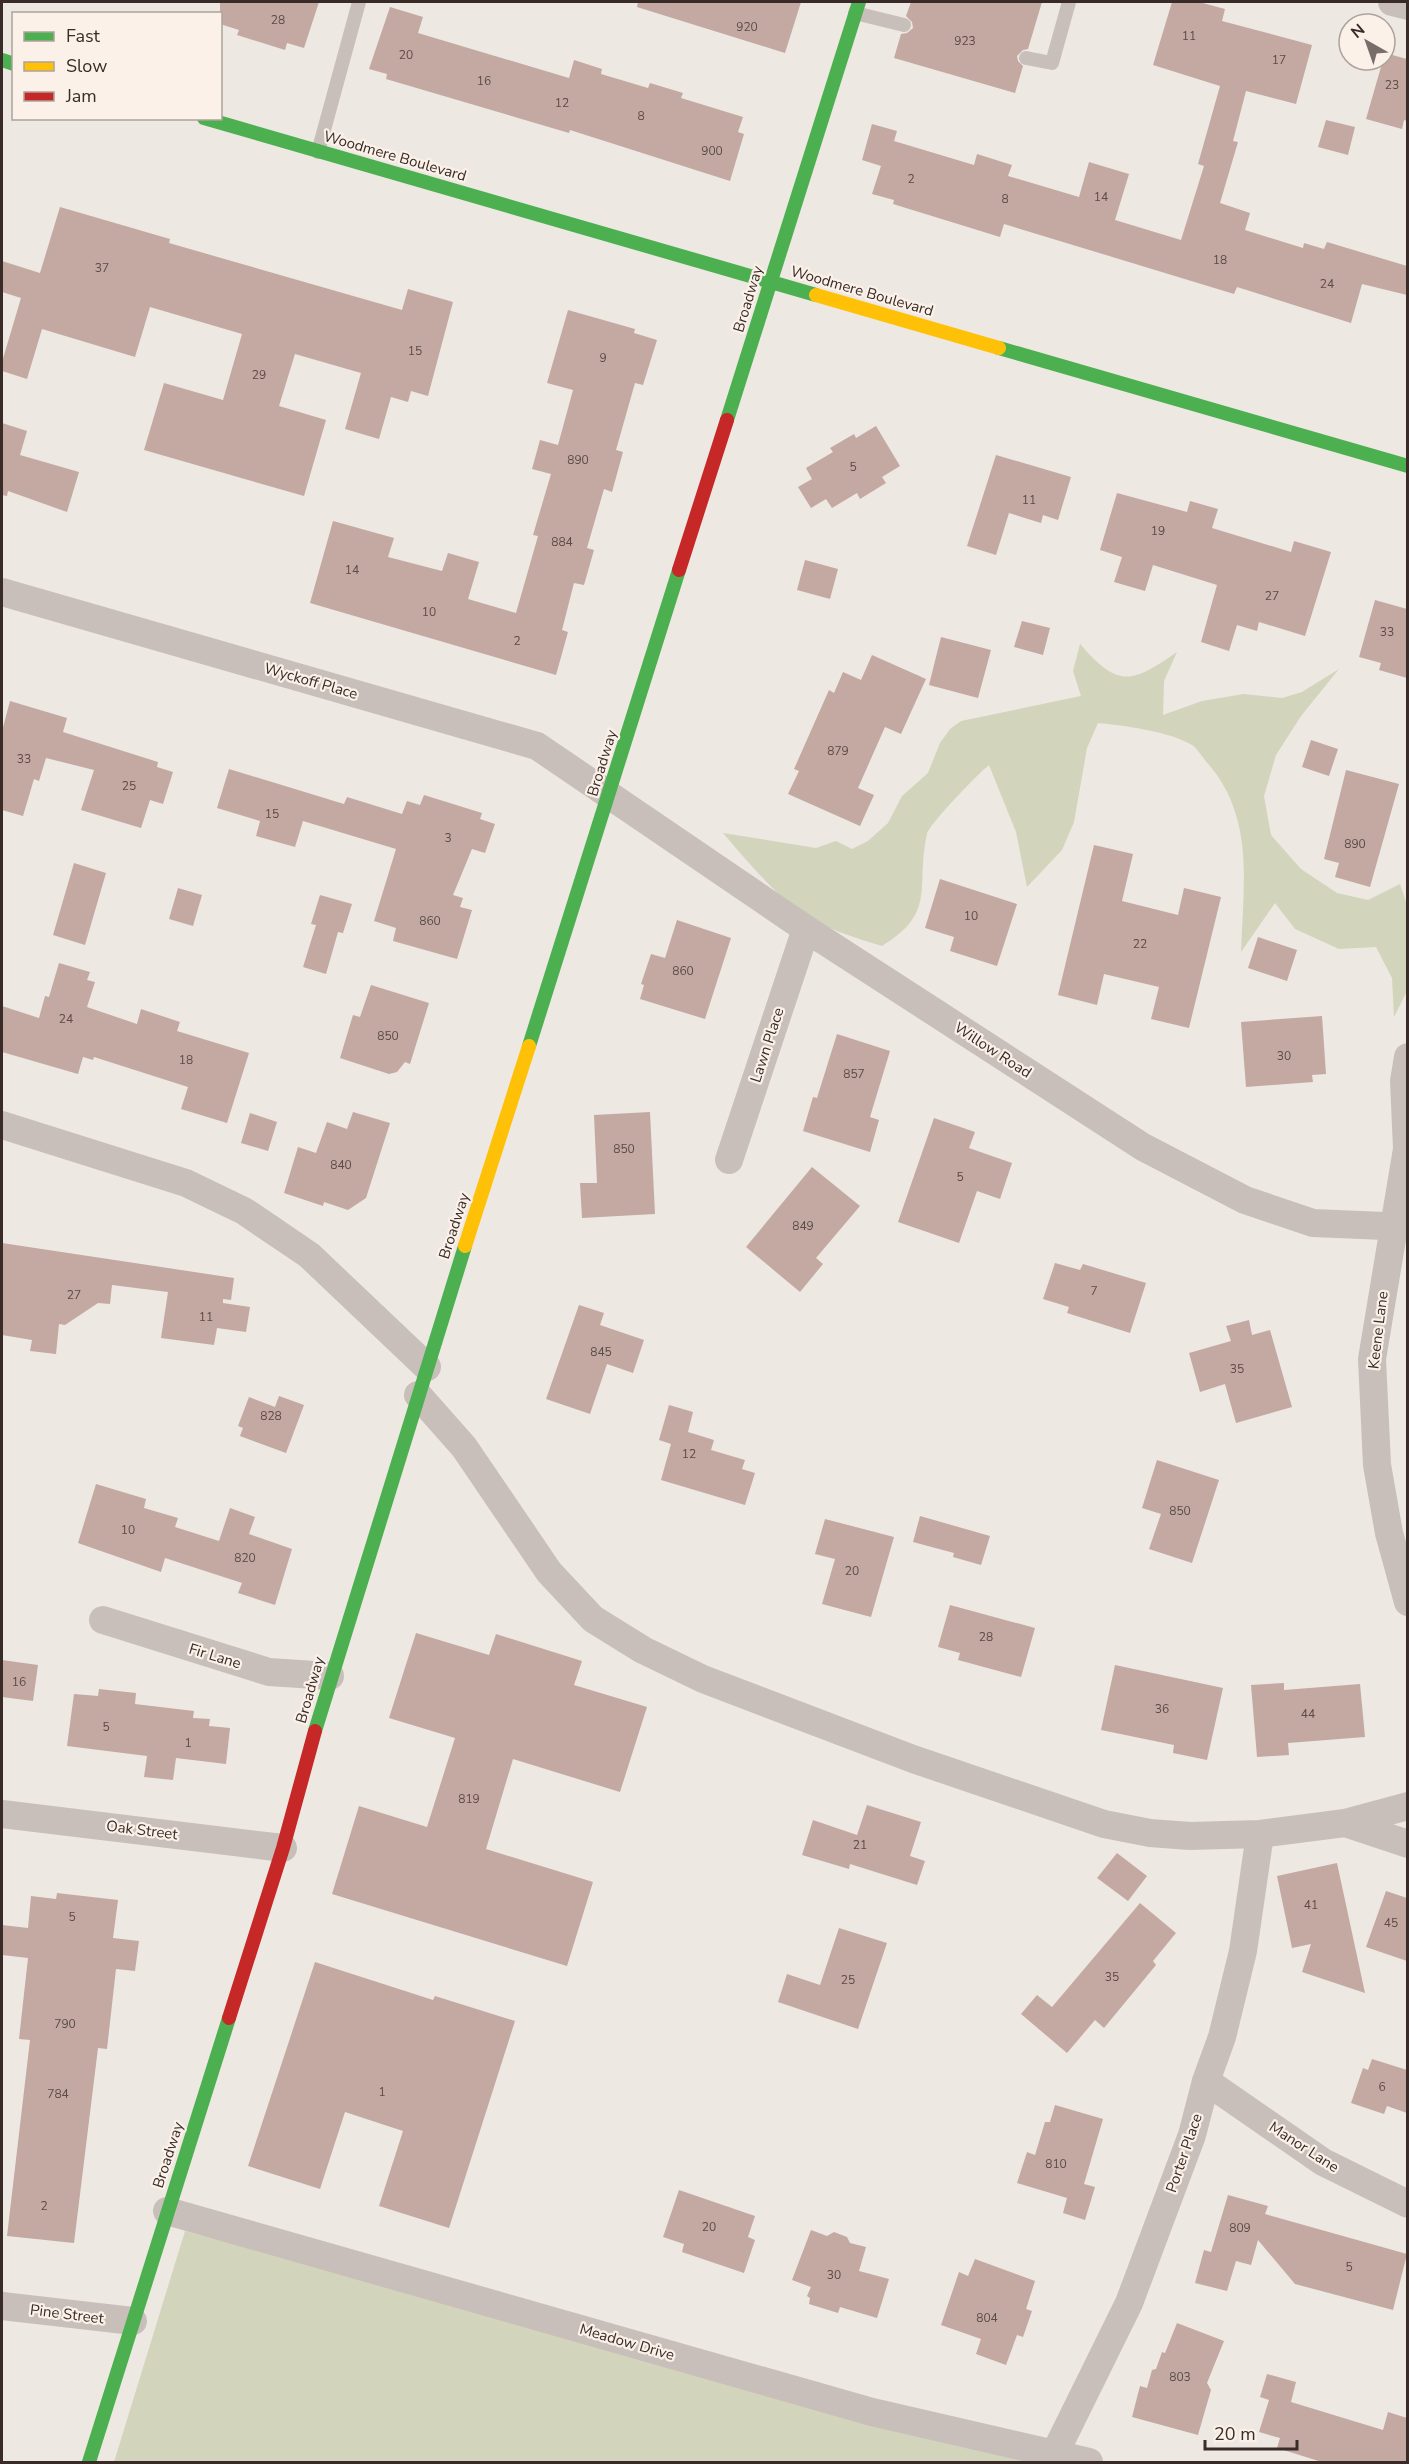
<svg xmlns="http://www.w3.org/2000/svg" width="1409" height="2464" font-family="'Nunito Sans',sans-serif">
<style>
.green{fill:#d2d4bb}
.building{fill:#c3a9a2}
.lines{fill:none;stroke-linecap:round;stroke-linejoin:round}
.lane{stroke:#c8bfba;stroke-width:14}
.street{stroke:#c8bfba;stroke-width:28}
.fast{stroke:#4caf50;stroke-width:14}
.slow{stroke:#ffc107;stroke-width:14}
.jam{stroke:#c62828;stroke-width:14}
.labels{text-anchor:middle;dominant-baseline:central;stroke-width:4.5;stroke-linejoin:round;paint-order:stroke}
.number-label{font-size:12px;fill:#5c4b46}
.street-label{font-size:15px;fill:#392c28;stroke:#fbf1e9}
</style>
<rect width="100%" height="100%" fill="#eee8e2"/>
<path class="green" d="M1080 644C1119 689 1132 683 1177 652L1164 681 1163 715 1202 701 1244 694 1282 698 1302 692 1339 669 1301 716 1276 755 1264 796 1271 835 1301 869 1337 893 1368 900 1400 884 1407 905V991L1394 1017 1392 978 1376 947 1339 949 1295 929 1275 903 1241 952C1243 887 1255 820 1210 766 1204 760 1199 750 1192 745 1171 732 1122 725 1098 723L1087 748 1074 822 1062 850 1027 887 1016 832 989 765C978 774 930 823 927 834 915 886 938 912 882 946 858 939 834 931 813 920 782 903 746 860 723 833L816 848 836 841 852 849 868 841 888 823 902 796 928 773 940 743 950 729 961 721 1081 696 1073 671Z
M185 2231 1044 2462H114Z"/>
<path class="building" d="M220 2H319L304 48 287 43 285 50 237 35 239 30 220 24Z
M638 2H801L785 53 637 7Z
M911 2H1042L1028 49 1023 50 1017 56 1018 61 1023 66 1015 93 894 58 901 34 907 33 913 28 912 22 906 16Z
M1172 2H1199L1225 9 1222 21 1312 45 1296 104 1246 91 1233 141 1238 142 1220 203 1250 213 1245 230 1303 248 1304 243 1324 249 1327 242 1407 266V295L1362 284 1351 323 1237 287 1234 294 1004 224 1000 237 893 204 894 200 872 194 881 166 862 160 872 124 897 131 894 141 974 165 977 154 1012 165 1008 176 1079 197 1089 162 1129 174 1115 220 1181 240 1204 166 1198 164 1220 86 1153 65Z
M390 7 423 17 418 33 569 78 574 60 602 69 601 74 648 88 650 83 683 93 681 98 743 117 738 132 744 134 730 181 570 130 569 133 386 79 387 74 369 69Z
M1385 53 1407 59V121L1404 120 1402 129 1366 119Z
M1326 120 1355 127 1348 155 1318 147Z
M60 207 170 239 169 243 402 310 408 289 453 302 428 396 411 391 408 402 391 397 379 439 345 429 361 373 295 354 279 406 326 420 304 496 144 450 164 383 223 400 242 334 150 307 135 357 42 329 27 379 2 371V362L21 298 2 292V261L40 273Z
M568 310 635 329 634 333 657 340 643 385 635 383 616 450 623 452 612 492 604 489 587 548 594 550 584 585 574 583 562 630 568 632 556 675 310 603 333 521 394 538 388 557 442 571 448 553 479 562 468 599 516 613 538 536 533 535 551 474 532 469 540 440 558 445 573 390 547 383Z
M2 423 27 431 20 455 79 472 67 512 8 491 7 496 2 495Z
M876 426 900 466 882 477 886 483 860 499 857 493 832 508 826 499 811 508 798 487 812 479 806 468 833 452 830 448 854 434 856 438Z
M996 455 1071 477 1058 520 1043 515 1041 523 1009 513 996 555 967 546Z
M1117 493 1187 512 1190 501 1218 509 1212 528 1291 552 1294 541 1331 552 1305 636 1259 622 1257 631 1237 625 1229 651 1201 642 1217 585 1153 565 1145 591 1114 582 1122 557 1100 550Z
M805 560 838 569 830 599 797 590Z
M1375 600 1407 609V678L1379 670 1381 663 1359 657Z
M1022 621 1050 628 1043 655 1014 647Z
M941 637 991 650 978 698 929 685Z
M872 655 926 679 901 734 885 727 858 788 874 795 860 826 788 794 799 771 794 769 829 690 834 693 843 672 861 680Z
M10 701 67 718 63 732 158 762 157 767 173 772 163 804 150 800 141 828 81 810 94 770 46 758 39 781 34 779 23 816 2 810V731Z
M1311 740 1338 749 1329 776 1302 767Z
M229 769 344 804 347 797 402 814 407 801 420 805 424 795 482 813 480 819 495 824 485 853 472 849 453 895 463 898 460 907 472 910 457 959 393 941 396 928 374 921 396 849 303 821 295 847 256 836 260 821 217 808Z
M1346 770 1399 784 1370 887 1335 877 1339 863 1324 859Z
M1094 845 1133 854 1122 901 1178 915 1184 888 1221 897 1189 1028 1151 1019 1159 987 1104 974 1097 1005 1058 995Z
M74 863 106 873 85 945 53 935Z
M940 879 1017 904 997 966 950 951 954 937 925 928Z
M178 888 202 895 193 926 169 919Z
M320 895 352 904 343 933 338 932 326 974 303 967 316 925 311 924Z
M677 920 731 938 705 1019 640 999 644 985 641 984 651 954 665 958Z
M1258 937 1297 950 1287 981 1248 968Z
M59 963 90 972 87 980 95 982 87 1007 137 1024 141 1009 180 1022 177 1031 249 1053 227 1123 181 1109 188 1087 94 1057 93 1060 83 1057 78 1074 2 1052V1006L39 1018 45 996 49 997Z
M371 985 429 1003 410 1064 405 1062 397 1072 389 1074 340 1058 353 1015 360 1017Z
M1322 1016 1326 1074 1312 1075 1313 1082 1246 1087 1241 1022Z
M837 1034 890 1051 870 1117 879 1120 870 1152 803 1131 813 1097 817 1098Z
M353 1112 390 1123 366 1198 348 1210 324 1202 323 1206 284 1193 298 1147 316 1153 327 1122 347 1129Z
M650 1112 655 1214 582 1218 580 1183H597L594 1115Z
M250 1113 277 1122 268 1151 241 1143Z
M934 1118 975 1132 969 1148 1012 1163 1000 1199 977 1191 959 1243 898 1222Z
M812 1167 860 1206 816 1258 823 1264 800 1292 746 1247Z
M2 1243 234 1278 231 1300 223 1299V1303L250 1307 246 1332 217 1328 214 1345 161 1338 168 1292 112 1285 110 1304 98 1303 65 1325 59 1324 56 1354 30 1351 32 1340 2 1335Z
M1055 1263 1080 1270 1083 1264 1146 1283 1130 1333 1067 1313 1069 1307 1043 1299Z
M579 1305 604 1313 600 1325 644 1340 633 1373 607 1364 590 1414 546 1399Z
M1249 1320 1252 1335 1270 1330 1292 1407 1236 1423 1225 1384 1200 1392 1189 1353 1231 1341 1226 1326Z
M279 1396 304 1405 286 1453 240 1436 243 1428 238 1426 249 1397 275 1407Z
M669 1405 693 1412 688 1432 714 1440 711 1450 745 1460 742 1469 755 1473 745 1505 661 1480 671 1444 659 1440Z
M1157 1460 1219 1480 1192 1563 1149 1549 1161 1514 1142 1508Z
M96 1484 146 1499 144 1508 178 1518 175 1527 219 1541 230 1508 255 1517 249 1534 292 1549 275 1605 238 1593 242 1583 165 1558 161 1572 78 1543Z
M920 1516 990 1536 981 1565 953 1557 954 1553 913 1542Z
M825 1519 894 1537 871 1617 822 1604 835 1559 815 1554Z
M950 1605 1035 1628 1021 1677 958 1660 960 1653 938 1647Z
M416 1633 489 1655 496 1634 582 1661 574 1685 647 1707 620 1792 513 1759 486 1849 593 1882 567 1966 332 1894 359 1806 427 1827 455 1738 389 1718Z
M2 1660 38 1665 33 1701 2 1697Z
M1115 1665 1223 1688 1207 1760 1173 1753 1174 1745 1101 1730Z
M1284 1683V1690L1360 1684 1365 1737 1288 1743 1289 1755 1257 1757 1251 1685Z
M99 1689 136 1693 135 1704 194 1711 193 1718 210 1719 209 1726 230 1728 226 1764 176 1758 173 1780 144 1777 147 1756 67 1746 74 1694 98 1696Z
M867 1805 921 1822 910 1856 925 1861 917 1885 850 1864 849 1869 802 1855 813 1820 857 1835Z
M1117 1853 1147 1876 1128 1901 1097 1878Z
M1337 1863 1365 1993 1302 1972 1311 1944 1292 1948 1277 1876Z
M1386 1891 1407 1898V1961L1366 1947Z
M57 1893 118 1900 113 1938 139 1941 135 1971 116 1969 107 2049 98 2048 74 2243 7 2236 30 2040 19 2039 28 1958 2 1955V1925L28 1928 31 1896 56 1899Z
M1140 1903 1176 1933 1153 1961 1156 1965 1104 2028 1095 2020 1067 2053 1021 2014 1037 1995 1052 2007Z
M839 1928 887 1943 858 2029 778 2002 787 1974 820 1985Z
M315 1962 433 2000 435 1996 515 2021 449 2228 379 2206 403 2131 345 2112 320 2189 248 2166Z
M1372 2059 1407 2070V2113L1387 2106 1384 2114 1351 2103 1363 2068 1368 2070Z
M1055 2105 1103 2119 1084 2184 1095 2187 1085 2220 1063 2213 1067 2198 1017 2183 1027 2152 1035 2155 1045 2122H1050Z
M679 2190 755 2216 748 2237 755 2240 744 2273 682 2252 684 2244 663 2237Z
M1228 2195 1268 2206 1265 2214 1407 2254 1393 2310 1295 2284 1258 2240 1251 2265 1236 2261 1227 2291 1195 2283 1204 2250 1211 2252Z
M811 2230 827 2236 834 2232 847 2237 850 2243 866 2247 859 2271 889 2279 877 2318 840 2307 838 2313 809 2304 810 2298 807 2296 811 2287 792 2280Z
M975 2259 1035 2281 1026 2309 1032 2311 1023 2337 1017 2335 1006 2365 976 2354 981 2339 941 2325 959 2272 968 2276Z
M1177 2323 1224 2341 1207 2383 1211 2390 1198 2435 1132 2417 1140 2386 1147 2388 1152 2370 1156 2369 1162 2352 1165 2353Z
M1267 2374 1296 2382 1291 2402 1383 2430 1388 2412 1407 2418V2463H1325L1277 2448 1280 2438 1259 2432 1269 2400 1260 2397Z"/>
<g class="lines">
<path class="lane" d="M855 13 904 25
M1026 58 1052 63 1069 2
M318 152 359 2"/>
<path class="street" d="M1392 2 1408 6
M2 592 537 746 806 929 1143 1147 1245 1200 1313 1223 1408 1227
M1408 1057 1404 1081 1407 1149 1372 1359 1377 1465 1389 1533 1408 1602
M2 1125 186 1183 244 1211 309 1255 427 1367
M729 1160 806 929
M418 1395 464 1447 549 1572 593 1619 643 1650 703 1679 913 1759 1104 1824 1150 1833 1190 1836 1260 1834 1345 1823 1408 1844
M103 1620 269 1672 330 1676
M2 1814 283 1848
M1345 1823 1408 1806
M1206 2081 1323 2162 1408 2204
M167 2211 872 2412 1089 2462
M2 2306 133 2321
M1054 2455 1129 2303 1192 2135 1206 2081 1222 2037 1243 1951 1260 1834"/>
<path class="fast" d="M2 60 14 64
M204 118 816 295
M999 348 1408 466
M727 420 859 2
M529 1046 679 570
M315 1731 465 1246
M89 2462 229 2018"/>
<path class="slow" d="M816 295 999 348
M465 1246 529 1046"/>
<path class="jam" d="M679 570 727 420
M229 2018 283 1848 315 1731"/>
</g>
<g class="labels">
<g class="number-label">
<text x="278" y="20">28</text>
<text x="747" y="27">920</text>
<text x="1189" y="36">11</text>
<text x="965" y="41">923</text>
<text x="406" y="55">20</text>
<text x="1279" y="60">17</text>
<text x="484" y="81">16</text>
<text x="1392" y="85">23</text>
<text x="562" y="103">12</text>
<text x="641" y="116">8</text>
<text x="712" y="151">900</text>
<text x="911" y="179">2</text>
<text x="1101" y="197">14</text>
<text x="1005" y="199">8</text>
<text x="1220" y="260">18</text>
<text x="102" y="268">37</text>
<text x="1327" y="284">24</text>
<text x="415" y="351">15</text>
<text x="603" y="358">9</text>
<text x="259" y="375">29</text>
<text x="578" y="460">890</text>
<text x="853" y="467">5</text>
<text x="1029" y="500">11</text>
<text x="1158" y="531">19</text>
<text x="562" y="542">884</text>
<text x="352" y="570">14</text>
<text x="1272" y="596">27</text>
<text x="429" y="612">10</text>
<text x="1387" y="632">33</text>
<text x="517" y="641">2</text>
<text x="838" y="751">879</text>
<text x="24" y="759">33</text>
<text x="129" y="786">25</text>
<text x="272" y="814">15</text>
<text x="448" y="838">3</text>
<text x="1355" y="844">890</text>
<text x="971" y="916">10</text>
<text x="430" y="921">860</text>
<text x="1140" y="944">22</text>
<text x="683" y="971">860</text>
<text x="66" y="1019">24</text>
<text x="388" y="1036">850</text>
<text x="1284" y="1056">30</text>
<text x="186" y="1060">18</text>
<text x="854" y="1074">857</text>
<text x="624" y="1149">850</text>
<text x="341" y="1165">840</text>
<text x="960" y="1177">5</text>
<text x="803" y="1226">849</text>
<text x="1094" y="1291">7</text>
<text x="74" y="1295">27</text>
<text x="206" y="1317">11</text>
<text x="601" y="1352">845</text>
<text x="1237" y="1369">35</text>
<text x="271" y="1416">828</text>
<text x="689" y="1454">12</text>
<text x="1180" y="1511">850</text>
<text x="128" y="1530">10</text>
<text x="245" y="1558">820</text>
<text x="852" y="1571">20</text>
<text x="986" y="1637">28</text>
<text x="19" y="1682">16</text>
<text x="1162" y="1709">36</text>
<text x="1308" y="1714">44</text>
<text x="106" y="1727">5</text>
<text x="188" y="1743">1</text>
<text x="469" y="1799">819</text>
<text x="860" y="1845">21</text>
<text x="1311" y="1905">41</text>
<text x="72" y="1917">5</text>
<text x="1391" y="1923">45</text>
<text x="1112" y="1977">35</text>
<text x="848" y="1980">25</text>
<text x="65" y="2024">790</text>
<text x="1382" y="2087">6</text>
<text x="382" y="2092">1</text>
<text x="58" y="2094">784</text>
<text x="1056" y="2164">810</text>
<text x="44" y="2206">2</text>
<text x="709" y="2227">20</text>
<text x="1240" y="2228">809</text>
<text x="1349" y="2267">5</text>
<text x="834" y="2275">30</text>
<text x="987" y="2318">804</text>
<text x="1180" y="2377">803</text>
</g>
<g class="street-label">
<text transform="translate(395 156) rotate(16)">Woodmere Boulevard</text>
<text transform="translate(862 291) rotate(16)">Woodmere Boulevard</text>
<text transform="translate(748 299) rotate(-73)">Broadway</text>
<text transform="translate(311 681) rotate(16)">Wyckoff Place</text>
<text transform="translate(602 763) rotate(-73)">Broadway</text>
<text transform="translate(767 1045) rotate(-72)">Lawn Place</text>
<text transform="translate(993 1050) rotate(33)">Willow Road</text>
<text transform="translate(454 1226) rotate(-72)">Broadway</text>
<text transform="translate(1378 1330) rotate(-83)">Keene Lane</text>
<text transform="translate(215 1656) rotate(17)">Fir Lane</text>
<text transform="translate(310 1690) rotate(-74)">Broadway</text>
<text transform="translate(142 1830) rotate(7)">Oak Street</text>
<text transform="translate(1304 2147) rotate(33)">Manor Lane</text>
<text transform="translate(1184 2153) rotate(-71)">Porter Place</text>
<text transform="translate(168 2155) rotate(-72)">Broadway</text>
<text transform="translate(67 2314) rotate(7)">Pine Street</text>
<text transform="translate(627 2342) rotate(16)">Meadow Drive</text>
</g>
</g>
<rect width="1409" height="2464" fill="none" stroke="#392c28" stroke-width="6"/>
<rect x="12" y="12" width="210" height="108" fill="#fbf1e9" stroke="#ada29c" stroke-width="1.5"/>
<rect x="24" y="32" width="30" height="9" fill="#4caf50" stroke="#ada29c" stroke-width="1.5"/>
<text x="66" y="42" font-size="18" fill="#392c28">Fast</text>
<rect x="24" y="62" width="30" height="9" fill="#ffc107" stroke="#ada29c" stroke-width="1.5"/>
<text x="66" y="72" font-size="18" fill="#392c28">Slow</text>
<rect x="24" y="92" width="30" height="9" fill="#c62828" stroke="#ada29c" stroke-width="1.5"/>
<text x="66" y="102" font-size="18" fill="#392c28">Jam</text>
<g transform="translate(1367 42) rotate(320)"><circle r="28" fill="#fbf1e9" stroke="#ada29c" stroke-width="1.5"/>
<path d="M0-4.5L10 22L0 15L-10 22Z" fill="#786e69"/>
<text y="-9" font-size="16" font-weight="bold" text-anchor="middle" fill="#392c28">N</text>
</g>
<path d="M1205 2440v9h92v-9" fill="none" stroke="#392c28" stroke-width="3"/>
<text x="1214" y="2440" font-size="18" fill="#392c28" stroke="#fbf1e9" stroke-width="4.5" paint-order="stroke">20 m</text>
</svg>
